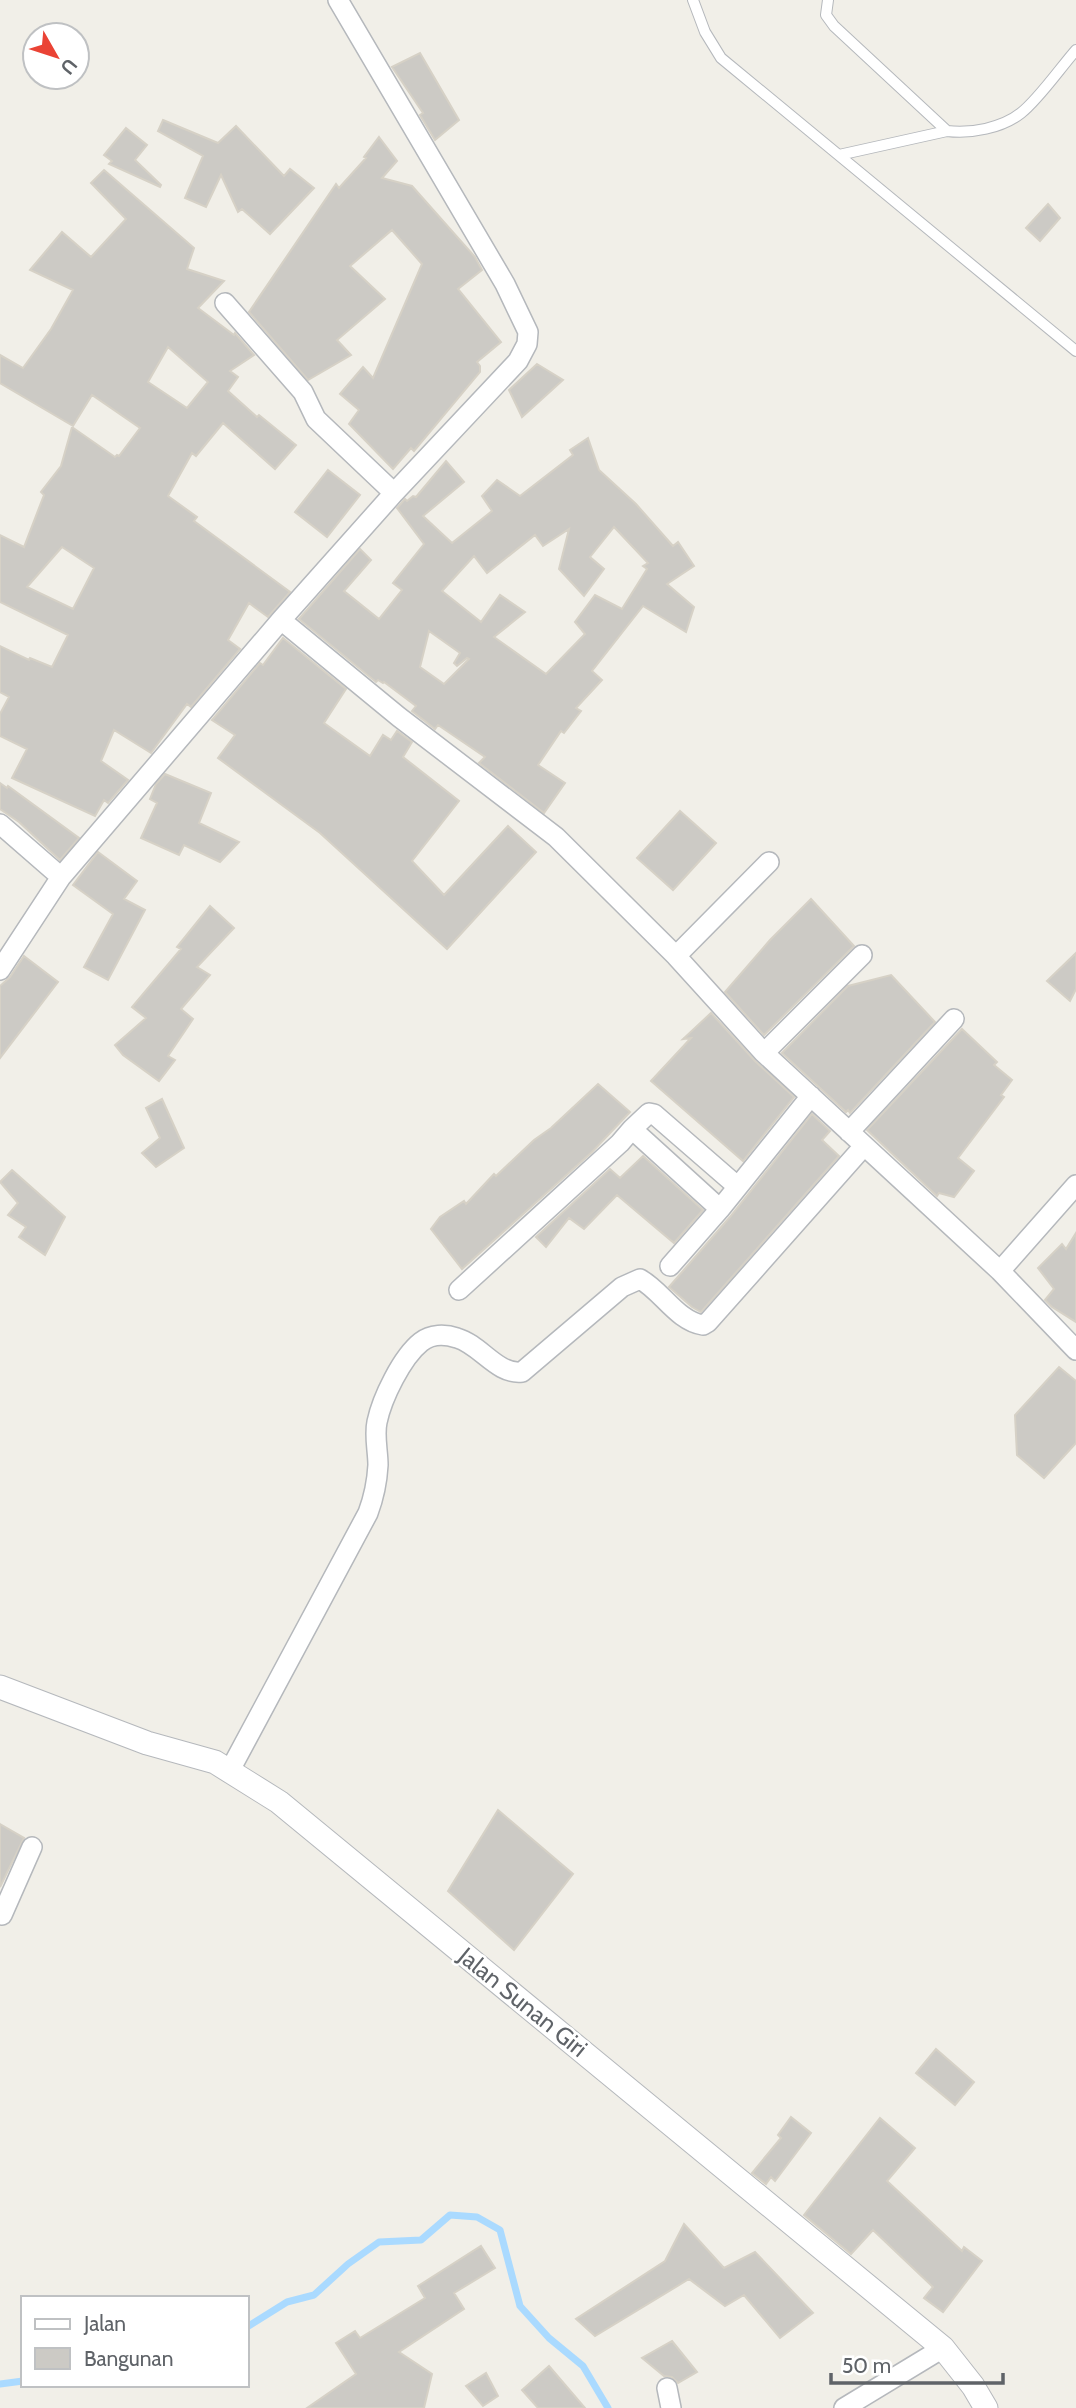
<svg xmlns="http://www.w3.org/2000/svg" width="1076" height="2408" font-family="Cabin,sans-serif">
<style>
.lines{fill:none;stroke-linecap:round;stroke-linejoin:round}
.stream{stroke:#aadaff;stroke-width:7}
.building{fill:#cccac5;stroke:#d6d1c6;stroke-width:2;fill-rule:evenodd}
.service-casing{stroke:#b5b8bc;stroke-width:12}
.minor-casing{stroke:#b5b8bc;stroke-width:22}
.tertiary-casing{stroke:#b5b8bc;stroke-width:25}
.service{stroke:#fff;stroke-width:10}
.minor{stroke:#fff;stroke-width:19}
.tertiary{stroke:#fff;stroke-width:23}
.labels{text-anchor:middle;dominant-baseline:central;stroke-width:5;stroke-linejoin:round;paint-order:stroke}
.street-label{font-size:24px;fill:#5f6368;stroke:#fff}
</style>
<rect width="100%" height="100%" fill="#f1efe8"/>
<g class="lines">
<path class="stream" d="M247 2327 287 2302 314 2295 348 2264 379 2242 421 2240 450 2215 477 2217 500 2230 520 2306 549 2338 583 2366 608 2408
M0 2384 23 2381"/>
</g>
<path class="building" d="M420 53 459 120 435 140 420 115 423 113 392 67Z
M163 120 218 143 236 126 284 176 290 169 314 188 270 234 242 209 238 212 221 175 206 207 185 198 203 156 158 131Z
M126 128 147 145 135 160 161 185 160 187 109 164 112 161 104 155Z
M379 137 397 161 382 178 412 186 475 257 482 270 458 289 501 342 477 362 480 366V372L414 451 411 448 393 469 349 424 359 410 340 394 363 367 373 378 422 264 392 230 350 266 385 299 337 340 351 355 308 380 249 312 336 184 339 188 366 158 364 157Z
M104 170 194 248 187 269 224 281 198 308 234 335 235 333 254 355 230 371 238 377 228 391 257 417 259 415 296 445 275 469 223 423 196 456 192 453 168 496 197 517 194 521 290 592 268 617 249 603 228 640 240 649 191 707 187 704 151 753 114 730 101 761 128 780 108 803 104 800 95 816 12 778 27 749 0 736V714L9 697 0 692V646L29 660 30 658 52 667 68 635 0 602V535L24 547 44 495 41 492 61 466 72 427 115 457 117 455 119 456 140 428 92 395 73 426 0 383V355L23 368 51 329 73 290 30 270 62 232 91 257 126 219 91 183ZM168 347 208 382 187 408 148 382ZM62 547 94 568 73 609 27 587Z
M1048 204 1060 218 1040 241 1026 228Z
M537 364 563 380 522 417 509 390Z
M588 438 599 470 636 504 673 546 678 542 694 566 667 584 694 607 686 632 643 606 592 671 602 680 576 708 581 711 564 733 561 731 538 765 565 783 544 813 479 763 485 757 438 725 435 729 412 711 416 706 384 682 383 683 378 680 376 682 299 619 360 549 371 560 344 591 379 619 402 590 393 583 424 544 397 508 405 499 407 501 413 496 416 497 446 461 464 482 423 516 452 543 492 511 482 496 497 480 520 496 573 455 570 450ZM614 527 648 563 643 566 647 569 622 609 595 595 575 622 585 634 546 674 494 637 525 612 500 595 481 622 442 591 474 556 487 573 535 535 543 546 569 529 559 569 584 596 604 569 590 557ZM429 631 460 653 454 663 457 666 467 658 469 659 444 684 420 667Z
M328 470 360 495 327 537 295 512Z
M283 638 346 689 324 723 370 756 383 735 391 740 397 731 412 742 403 757 459 801 412 861 444 895 508 826 536 852 447 949 320 833 218 758 235 735 212 720 260 663 263 665Z
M165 774 211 793 199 823 239 842 220 862 184 845 179 855 141 838 157 803 150 799 156 784Z
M0 783 7 788 8 786 79 838 60 860 19 822 0 809Z
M680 811 716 843 673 890 637 858Z
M98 852 137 881 124 899 145 910 108 980 84 967 113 914 73 885Z
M811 899 854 946 764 1035 725 992 770 940Z
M210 906 234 928 197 967 210 975 181 1009 193 1019 168 1056 175 1060 159 1081 123 1055 115 1045 146 1018 132 1007 181 949 177 947Z
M1076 953V989L1070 1001 1047 981Z
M24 956 58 982 0 1058V986L10 977Z
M891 975 935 1022 850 1113 848 1110 846 1112 782 1053 848 986Z
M711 1013 755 1061 794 1097 743 1161 651 1081 691 1038 683 1039Z
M962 1029 997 1062 994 1065 1012 1080 1001 1095 1004 1097 958 1158 974 1171 954 1197 939 1193 937 1196 867 1130Z
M598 1084 630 1112 592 1152 462 1269 431 1229 440 1217 464 1201 466 1204 494 1174 496 1176 534 1140 551 1128Z
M162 1099 184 1148 156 1167 142 1153 160 1138 146 1108Z
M812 1114 830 1131 822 1140 839 1156 701 1312 692 1307 669 1287 730 1217Z
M643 1156 703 1210 674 1243 617 1195 584 1229 569 1218 546 1247 536 1237 610 1169 620 1178Z
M12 1170 65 1217 45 1255 19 1237 26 1227 8 1215 18 1203 0 1182Z
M1076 1233V1322L1052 1307 1045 1300 1054 1289 1038 1268 1062 1244 1066 1249Z
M1059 1367 1076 1381V1443L1044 1478 1017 1455 1015 1415Z
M498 1810 573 1874 514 1950 448 1891Z
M0 1824 24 1838 0 1887Z
M936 2049 974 2082 955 2105 916 2073Z
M791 2117 811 2133 775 2181 771 2177 766 2184 752 2173 781 2138 778 2135Z
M880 2118 915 2148 887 2181 962 2251 964 2247 982 2261 943 2312 924 2298 933 2287 873 2230 851 2254 804 2215Z
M684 2224 724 2268 755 2252 813 2313 780 2338 744 2295 725 2306 689 2279 595 2336 576 2319 665 2261Z
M481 2246 495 2268 454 2293 464 2309 399 2352 432 2374 424 2408H307L356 2374 336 2343 355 2331 360 2338 425 2298 418 2286Z
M672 2341 697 2372 678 2383 672 2377 664 2376 642 2358Z
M549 2366 585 2408H538L522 2390Z
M486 2373 498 2396 483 2406 466 2386Z"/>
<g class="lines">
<g class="service-casing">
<path id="service" d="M693 0 705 32 721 58 1076 351
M828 0 826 15 834 26 947 131
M839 155 947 131C971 134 1002 128 1021 113 1038 100 1061 67 1076 50"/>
</g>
<g class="minor-casing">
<path id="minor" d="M225 303 303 392 316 419 394 493
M281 620 399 717 556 837 676 956 764 1053 1000 1271 1076 1350
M0 824 61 877
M676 956 769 862
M0 970 61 877 281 620 394 493 518 361 527 344 528 332 505 284 338 0
M764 1053 862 955
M632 1129 649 1113 654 1114 737 1186
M849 1132 954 1019
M670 1266 720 1209
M1000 1271 1076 1185
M459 1290 620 1143 632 1129 720 1209 811 1096
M229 1772 368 1513C374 1497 377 1483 378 1465 378 1451 374 1436 377 1422 382 1398 402 1357 421 1342 431 1334 445 1334 457 1338 481 1345 497 1375 522 1372L622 1287 640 1279C662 1291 677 1321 703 1325L708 1322 864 1146
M2 1915 32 1847
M667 2388 671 2408
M844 2408 943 2348"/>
</g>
<g class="tertiary-casing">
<path id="tertiary" d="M0 1687 147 1743 215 1762 279 1802 943 2348 973 2386 986 2408"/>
</g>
<use href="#service" class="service"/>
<use href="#minor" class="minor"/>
<use href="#tertiary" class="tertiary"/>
</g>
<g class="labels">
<g class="street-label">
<text transform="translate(523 2002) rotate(39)">Jalan Sunan Giri</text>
</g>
</g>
<rect x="21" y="2296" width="228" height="91" fill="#ffffff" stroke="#bfc1c3" stroke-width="2"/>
<rect x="35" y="2319" width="35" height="10" fill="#ffffff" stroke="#bfc1c3" stroke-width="2"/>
<text x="84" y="2331" font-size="21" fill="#5f6368">Jalan</text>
<rect x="35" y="2348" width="35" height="21" fill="#cccac5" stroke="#bfc1c3" stroke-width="2"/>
<text x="84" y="2366" font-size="21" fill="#5f6368">Bangunan</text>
<g transform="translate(56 56) rotate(129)"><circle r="33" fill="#ffffff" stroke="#bfc1c3" stroke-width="2"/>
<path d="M0-5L12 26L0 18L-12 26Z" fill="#ea4335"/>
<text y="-10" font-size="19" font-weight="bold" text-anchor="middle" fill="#5f6368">U</text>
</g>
<path d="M831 2373v10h172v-10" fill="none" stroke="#5f6368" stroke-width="3.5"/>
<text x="842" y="2373" font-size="21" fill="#5f6368" stroke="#ffffff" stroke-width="5" paint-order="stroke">50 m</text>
</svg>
